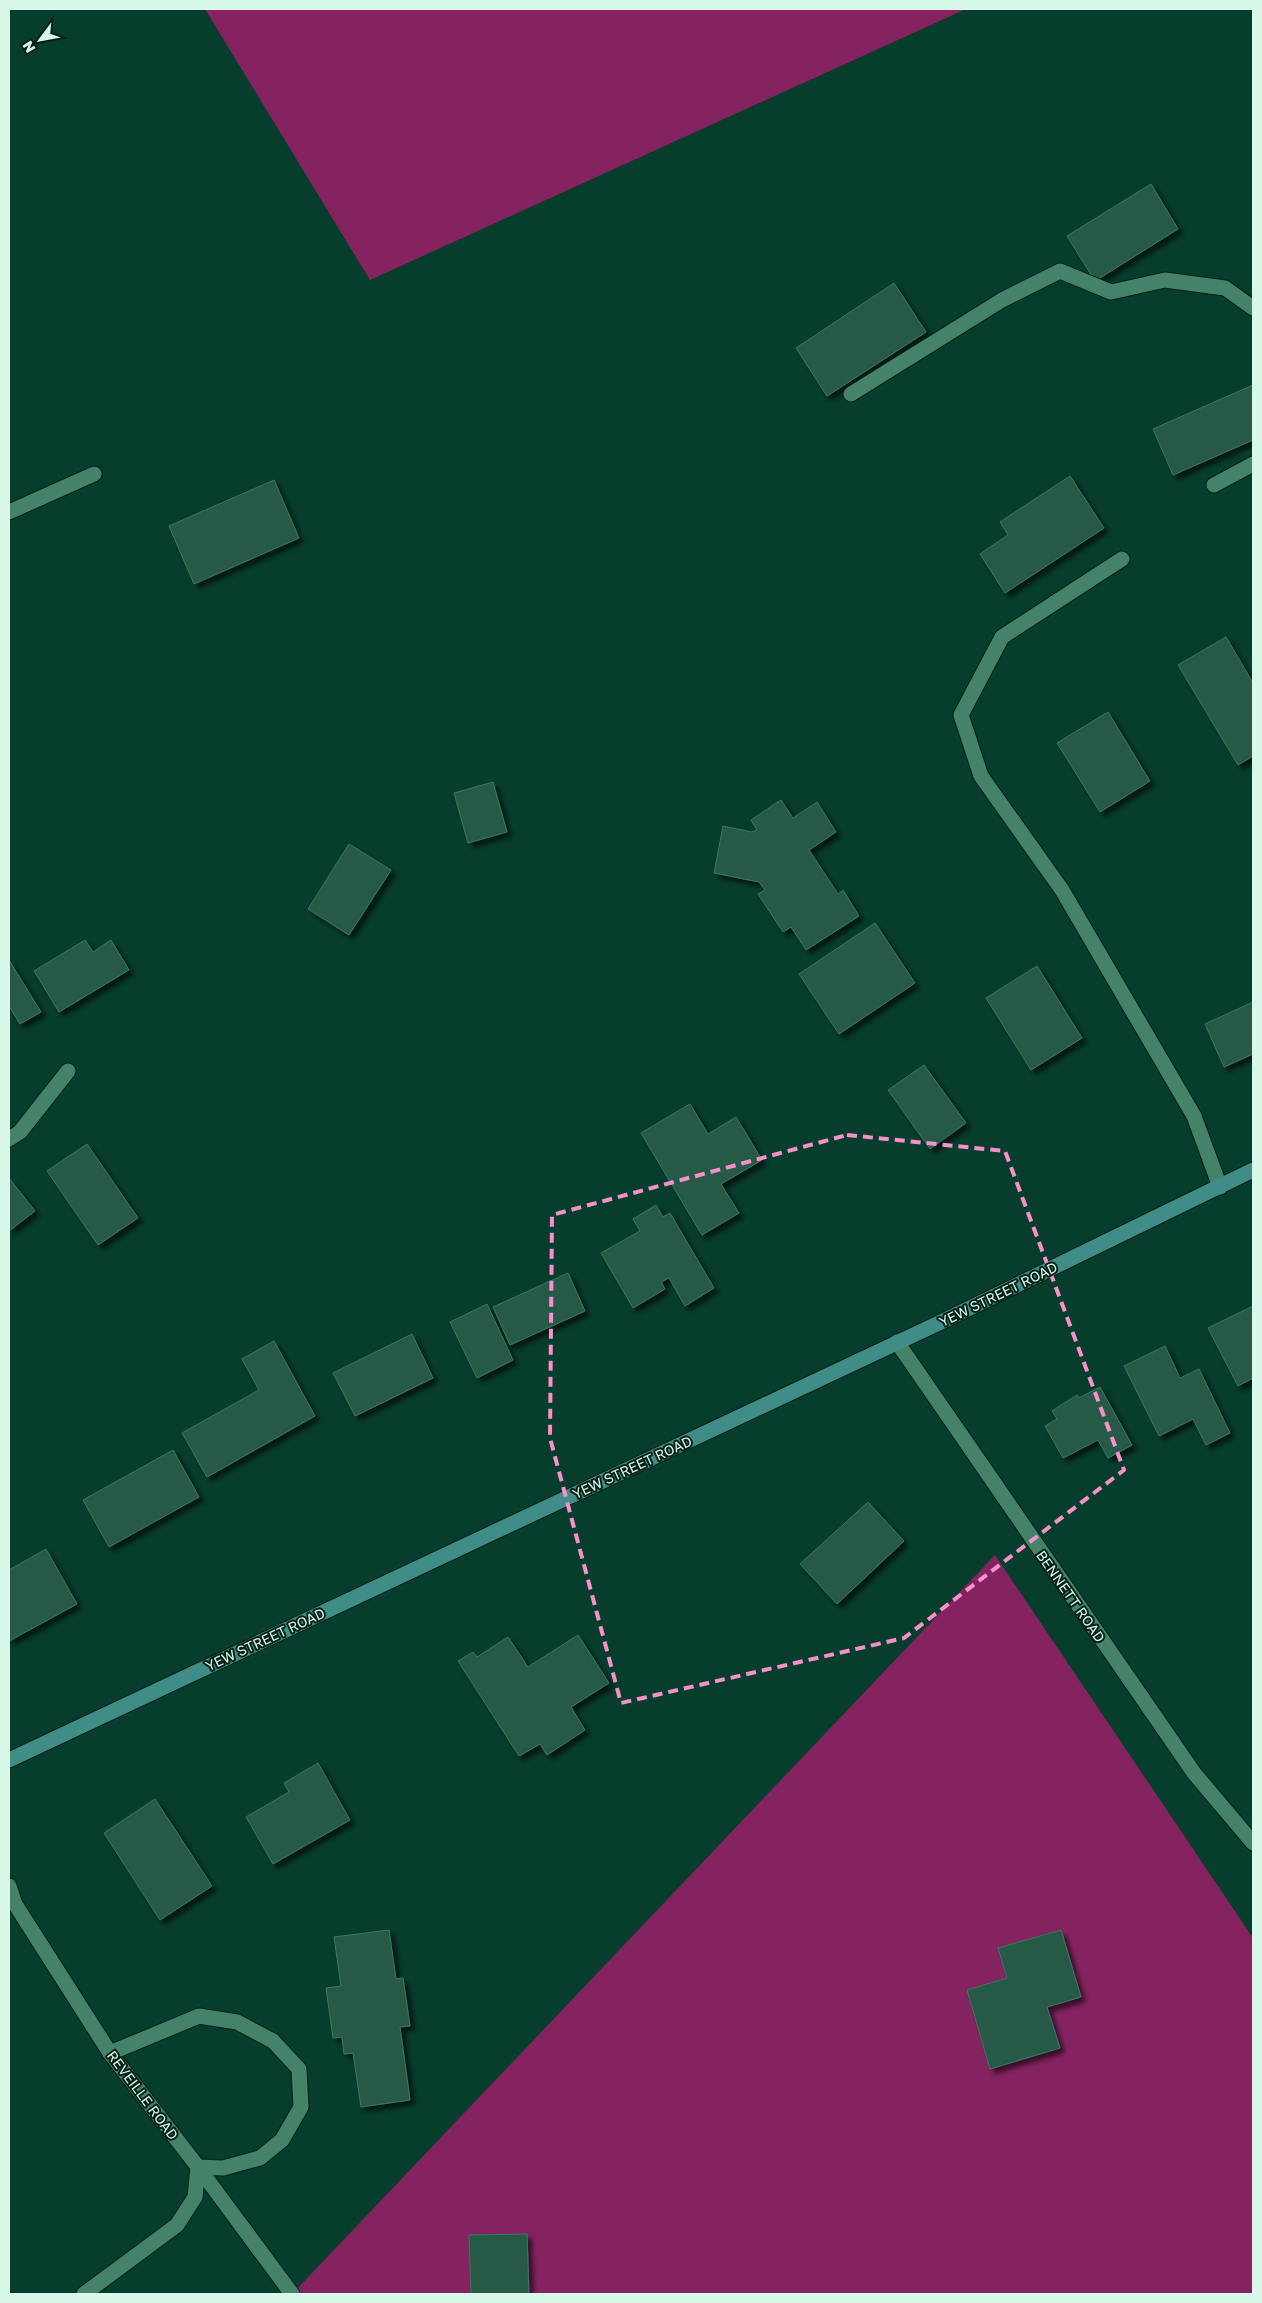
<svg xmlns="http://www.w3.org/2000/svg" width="1262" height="2303" font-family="'Golos Text',sans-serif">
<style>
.green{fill:#852361}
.building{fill:#285a47;stroke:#397960;filter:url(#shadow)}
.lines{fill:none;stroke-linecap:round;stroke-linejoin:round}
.lane-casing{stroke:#002116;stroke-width:17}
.street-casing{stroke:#002116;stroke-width:17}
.secondary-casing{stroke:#002116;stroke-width:17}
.lane{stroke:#44836a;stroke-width:15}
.street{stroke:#44836a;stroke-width:15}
.secondary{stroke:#408d87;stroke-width:15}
.marked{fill:none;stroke:#f890cb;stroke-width:4;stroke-dasharray:10 6;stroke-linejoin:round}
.labels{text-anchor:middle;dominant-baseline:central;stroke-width:4;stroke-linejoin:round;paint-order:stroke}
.street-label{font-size:14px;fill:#d8f8e9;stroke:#052017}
</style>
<defs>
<filter id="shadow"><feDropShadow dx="4.5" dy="4.5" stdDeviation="2.5" flood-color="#0009"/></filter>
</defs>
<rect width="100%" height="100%" fill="#073d2c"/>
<path class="green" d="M205 9H966L370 280Z
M995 1555 1253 1938V2294H292Z"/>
<path class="building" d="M1151 184 1178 229 1095 281 1067 236Z
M894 283 926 332 827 396 796 348Z
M1253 385V440L1173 475 1153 429Z
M1070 476 1104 528 1005 593 980 554 1008 535 1000 522Z
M274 480 299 538 194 584 169 526Z
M1226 637 1253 683V756L1238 765 1178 665Z
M1108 712 1150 781 1100 812 1057 743Z
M493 782 507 832 468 843 454 793Z
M781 800 793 818 817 802 836 832 809 850 838 894 843 890 859 916 806 950 791 927 783 932 758 894 765 890 759 882 714 873 723 826 752 832 757 830 751 820Z
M349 844 391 870 349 935 308 909Z
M875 923 915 983 839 1034 799 974Z
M85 940 93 952 111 940 129 970 59 1012 34 971Z
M9 960 41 1012 20 1024 9 1006Z
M1037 966 1082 1038 1031 1070 986 998Z
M1253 1002V1054L1224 1067 1205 1024Z
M924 1065 966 1123 930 1149 888 1090Z
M690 1104 708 1134 736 1117 762 1160 721 1184 739 1213 702 1235 641 1133Z
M87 1144 138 1218 98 1245 47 1171Z
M9 1178 35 1211 9 1231Z
M656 1205 663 1217 670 1213 714 1288 685 1306 669 1278 661 1282 665 1289 633 1308 601 1253 640 1231 633 1219Z
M568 1273 585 1311 510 1345 493 1307Z
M487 1304 513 1360 477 1378 450 1322Z
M1253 1306V1378L1238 1386 1208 1328Z
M412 1334 433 1378 355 1416 333 1373Z
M274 1341 315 1416 207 1477 182 1433 259 1390 242 1359Z
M1165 1346 1180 1378 1199 1369 1230 1433 1206 1445 1193 1419 1159 1436 1124 1366Z
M1100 1387 1132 1445 1108 1458 1098 1440 1063 1458 1045 1426 1057 1419 1052 1411 1077 1395 1079 1398Z
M173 1450 199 1497 109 1547 83 1500Z
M868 1502 904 1541 837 1604 800 1564Z
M46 1549 77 1604 9 1641V1570Z
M578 1635 609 1683 571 1707 585 1730 547 1755 540 1744 519 1756 458 1661 473 1652 477 1657 508 1637 528 1667Z
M318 1763 350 1820 273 1864 246 1817 289 1792 284 1783Z
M155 1799 212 1886 160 1920 104 1833Z
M389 1930 396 1979 403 1978 410 2026 400 2027 410 2100 361 2107 353 2053 344 2054 342 2037 333 2038 326 1988 341 1986 334 1937Z
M1061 1930 1081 1997 1047 2007 1060 2048 990 2069 967 1990 1007 1978 998 1948Z
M527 2234 529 2294H471L469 2235Z"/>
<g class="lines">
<g class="lane-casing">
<path id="lane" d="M851 394 1002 300 1060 271 1111 292 1165 280 1225 288 1253 308
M1214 485 1253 464
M1122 559 1002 637 961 715 981 776 1062 890 1194 1116 1220 1187
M84 2294 177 2225 195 2197 198 2167 223 2168 260 2158 282 2140 301 2107 299 2069 273 2041 237 2022 199 2016 110 2053"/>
</g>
<g class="street-casing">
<path id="street" d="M9 512 94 474
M9 1139 20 1132 68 1071
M897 1342 1194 1773 1253 1843
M9 1886 15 1904 110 2053 198 2167 292 2294"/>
</g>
<g class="secondary-casing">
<path id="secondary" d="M9 1760 939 1323 1253 1170"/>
</g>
<use href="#lane" class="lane"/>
<use href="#street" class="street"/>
<use href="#secondary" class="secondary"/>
</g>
<path class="marked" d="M847 1135 1005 1151 1124 1470 904 1638 621 1703 550 1438 552 1215Z"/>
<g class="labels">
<g class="street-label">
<text transform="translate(998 1294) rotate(-26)">YEW STREET ROAD</text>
<text transform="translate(632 1467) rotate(-25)">YEW STREET ROAD</text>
<text transform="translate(1071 1596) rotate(55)">BENNETT ROAD</text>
<text transform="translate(265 1639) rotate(-25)">YEW STREET ROAD</text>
<text transform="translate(143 2095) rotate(53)">REVEILLE ROAD</text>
</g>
</g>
<rect width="1262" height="2303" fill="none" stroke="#d8f8e9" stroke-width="20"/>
<g transform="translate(40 40) rotate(238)" stroke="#052017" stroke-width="4" paint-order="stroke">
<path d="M0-4L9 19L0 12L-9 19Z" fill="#d8f8e9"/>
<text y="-8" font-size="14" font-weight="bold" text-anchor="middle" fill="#d8f8e9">N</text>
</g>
</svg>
